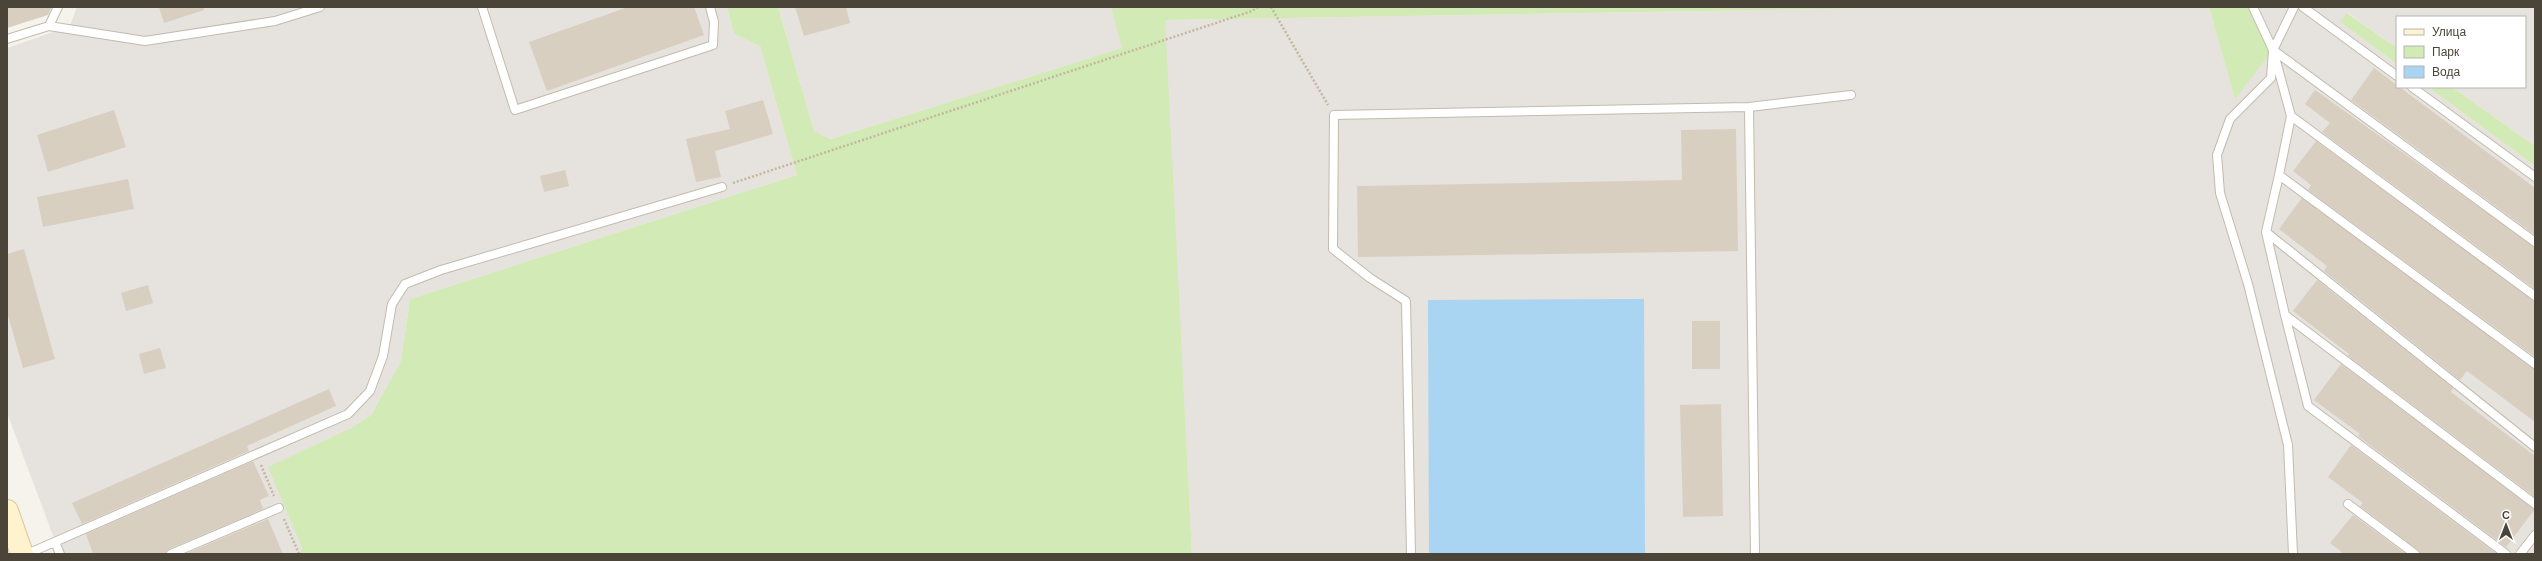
<svg xmlns="http://www.w3.org/2000/svg" width="2542" height="561" font-family="'DM Sans',sans-serif">
<style>
.industrial{fill:#e6e2dd}
.green{fill:#d2eab5}
.water{fill:#a9d4f2}
.building{fill:#d8cfc1}
.lines{fill:none;stroke-linecap:round;stroke-linejoin:round}
.service-casing{stroke:#c2bbae;stroke-width:10}
.secondary-casing{stroke:#d6c79b;stroke-width:24}
.path{stroke:#c4b79f;stroke-width:2.5;stroke-dasharray:2 2;stroke-linecap:butt}
.service{stroke:#fff;stroke-width:8}
.secondary{stroke:#fff3cd;stroke-width:22}
</style>
<rect width="100%" height="100%" fill="#f6f3ec"/>
<path class="industrial" d="M77 7H727L734 34 760 46 797 175 410 299 401 361 371 415 351 428 269 467 302 548 299 554H60L7 413V48L70 26Z
M778 7H1111L1123 48 831 139 814 131Z
M1949 7H2209L2235 98 2253 7H2535V146L2452 87H2525V17H2397V48L2348 13 2340 22 2397 64V87H2428L2535 166V554H1192L1164 20Z"/>
<path class="green" d="M727 7H778L814 131 831 139 1122 48 1111 7H1949L1165 20 1192 554H299L302 548 268 467 351 428 371 415 401 361 410 299 797 175 760 46 734 34Z
M2209 7H2253L2273 50 2235 99Z
M2347 13 2397 48V64L2340 22Z
M2428 87H2452L2535 146V166Z"/>
<path class="water" d="M1644 299 1645 554H1429L1428 300Z"/>
<path class="building" d="M7 7H52L48 15 7 28Z
M159 7H204V10L164 23Z
M628 7H694L704 35 547 91 529 42Z
M795 7H846L850 23 804 36Z
M2374 68 2535 188V235L2351 100Z
M2315 90 2535 247V289L2322 132 2330 123 2305 104Z
M763 100 773 134 715 151 721 177 696 182 686 139 730 129 725 111Z
M114 110 126 147 48 172 37 135Z
M1736 129 1738 251 1358 257 1357 186 1682 180 1681 130Z
M2316 141 2535 301V357L2308 190 2311 185 2293 171Z
M565 170 569 186 544 192 540 176Z
M128 179 134 209 43 227 37 197Z
M2302 198 2535 369V422L2467 371 2460 380 2324 271 2327 266 2279 229Z
M24 249 55 359 23 368 7 312V254Z
M2317 280 2453 388 2451 392 2535 456V497L2348 356 2349 354 2293 311Z
M148 285 153 303 126 311 121 293Z
M1692 321H1720V369H1692Z
M160 348 166 368 144 374 139 354Z
M2341 364 2535 509 2506 547 2358 436 2360 434 2314 400Z
M329 389 336 406 247 446 249 451 82 524 72 503Z
M1721 404 1723 516 1683 517 1680 405Z
M2351 445 2497 554H2420L2418 550 2360 506 2363 503 2328 477Z
M253 461 269 496 260 500 263 509 169 549 166 554H93L86 534Z
M2353 515 2406 554H2344L2330 543Z
M268 519 283 554H185Z"/>
<g class="lines">
<g class="service-casing">
<path id="service" d="M482 7 515 110 713 45 714 22 710 7
M2253 7 2273 50 2291 116 2279 175 2535 364
M2303 7 2397 76
M49 26 145 41 275 21 320 7
M7 39 49 26 58 7
M2273 50 2535 242
M2412 87 2535 177
M1749 107 1755 554
M2291 116 2535 296
M2279 175 2266 232 2535 447
M2266 232 2285 315 2535 504
M2285 315 2308 406 2506 554
M2348 504 2415 554
M55 542 60 554
M27 554 348 414 370 391 383 356 392 304 405 284 441 270 722 187
M171 554 279 508
M1411 554 1406 301 1370 278 1333 249 1334 115 1749 107 1851 95
M2293 554 2288 445 2248 284 2220 193 2217 155 2230 119 2271 78 2273 50 2294 7
M2520 554 2535 535"/>
</g>
<g class="secondary-casing">
<path id="secondary" d="M7 511 22 554"/>
</g>
<path class="path" d="M1271 7 1328 105
M733 183 1252 11 1258 7
M261 465 274 496
M284 519 299 554"/>
<use href="#service" class="service"/>
<use href="#secondary" class="secondary"/>
</g>
<rect width="2542" height="561" fill="none" stroke="#4b4439" stroke-width="16"/>
<rect x="2396" y="16" width="130" height="72" fill="#ffffff" stroke="#b7b4b0"/>
<rect x="2404" y="29" width="20" height="6" fill="#fff3cd" stroke="#b7b4b0"/>
<text x="2432" y="36" font-size="12" fill="#4b4439">Улица</text>
<rect x="2404" y="46" width="20" height="12" fill="#d2eab5" stroke="#b7b4b0"/>
<text x="2432" y="56" font-size="12" fill="#4b4439">Парк</text>
<rect x="2404" y="66" width="20" height="12" fill="#a9d4f2" stroke="#b7b4b0"/>
<text x="2432" y="76" font-size="12" fill="#4b4439">Вода</text>
<g transform="translate(2506 525)" stroke="#ffffff" stroke-width="3" paint-order="stroke">
<path d="M0-3L7 15L0 10L-7 15Z" fill="#4b4439"/>
<text y="-6" font-size="11" font-weight="bold" text-anchor="middle" fill="#4b4439">С</text>
</g>
</svg>
